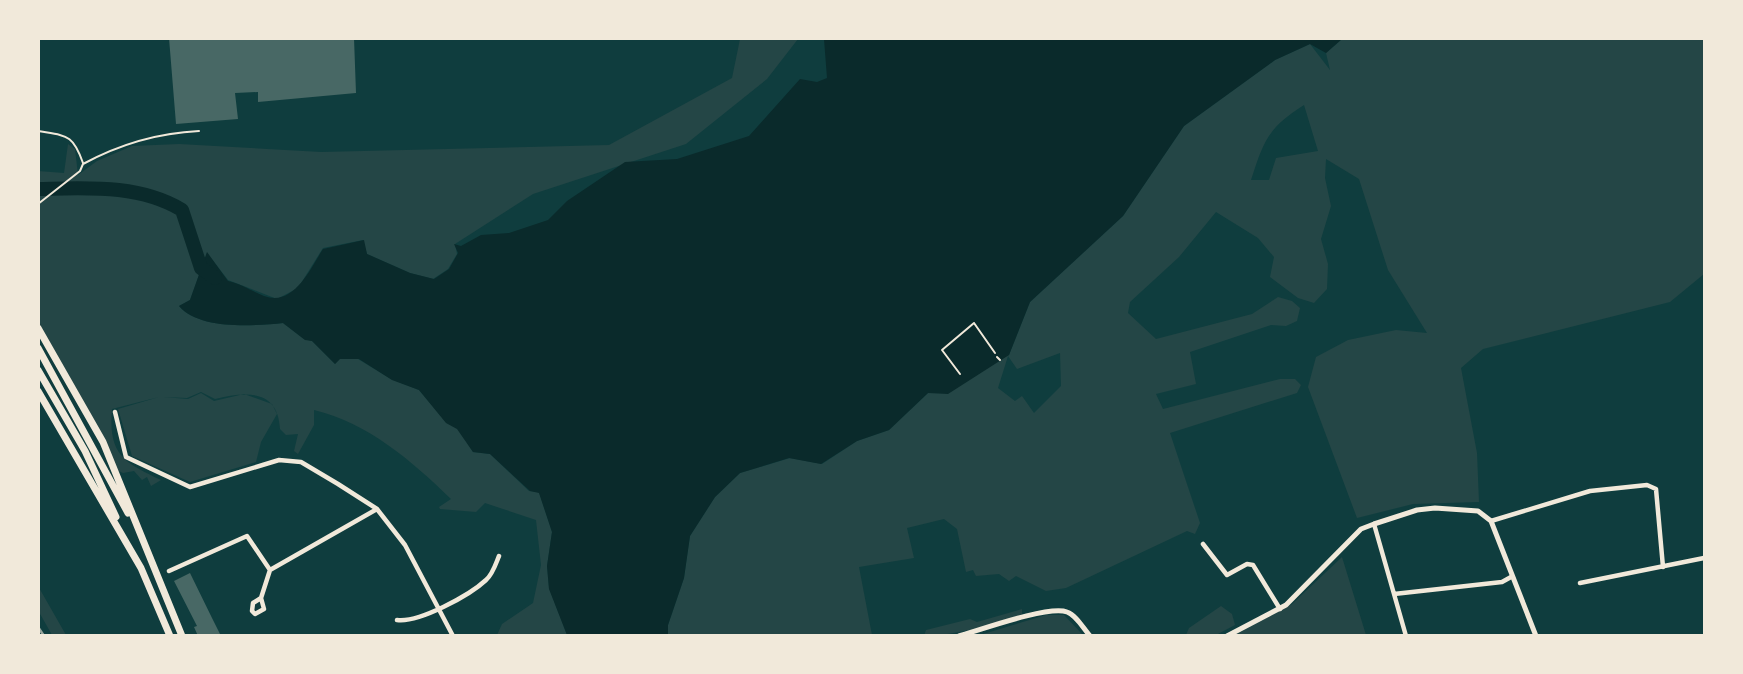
<svg xmlns="http://www.w3.org/2000/svg" width="1743" height="674" font-family="'Space Grotesk',sans-serif">
<style>
.green{fill:#244646;fill-rule:evenodd}
.water{fill:#0a2a2b}
.lines{fill:none;stroke-linecap:round;stroke-linejoin:round}
.river{stroke:#0a2a2b;stroke-width:14}
.building{fill:#486865}
.path{stroke:#f1e9da;stroke-width:2}
.service{stroke:#f1e9da;stroke-width:2}
.minor{stroke:#f1e9da;stroke-width:4.5}
.tertiary{stroke:#f1e9da;stroke-width:5}
.primary{stroke:#f1e9da;stroke-width:7}
.rail{stroke:#97a49c;stroke-width:2.5}
</style>
<rect width="100%" height="100%" fill="#0f3d3e"/>
<path class="green" d="M740 39H798L767 79 686 144 533 194 455 244 457 254 448 269 433 279 410 273 367 254 363 240 323 248 298 288 277 299 228 280 207 253 190 300 179 306C199 330 254 326 283 323L304 339 312 341 335 364 340 358 358 359 391 379 419 390 446 422 457 427 473 452 490 454 529 491 539 492 552 532 547 566 549 588 567 635H497L502 624 533 603 541 565 536 520 485 503 476 512 440 509 439 507 451 499C412 461 368 423 314 410V425L298 454 294 451 298 434 286 435 280 429C278 388 245 392 215 399L201 392 187 398 163 397 188 399 201 393 214 401 244 394 272 404 277 414 261 442 256 462 190 482 132 456 118 409 159 397 112 409C108 455 124 462 161 480L151 486 147 477 142 480 134 471 123 473 114 469 39 327 38 171 64 173 68 144 75 149 78 175 97 161 132 146 179 144 321 152 609 145 732 78Z
M1342 39H1704V274L1670 302 1483 349 1461 368 1477 453 1479 502 1413 504 1357 518 1308 387 1316 357 1348 340 1396 330 1427 333 1388 270 1359 179 1326 159 1325 178 1331 206 1321 239 1328 264 1327 289 1314 303 1298 298 1270 277 1274 257 1258 238 1216 212 1179 257 1130 302 1128 313 1156 339 1252 314 1278 297 1292 301 1300 308 1297 321 1286 326 1271 325 1190 352 1196 384 1156 394 1163 409 1280 379H1295L1301 385 1297 393 1170 433 1200 523 1195 534 1187 531 1066 588 1046 591 1016 576 1009 581 999 574 976 576 973 570 966 572 957 529 944 519 907 528 914 558 859 567 872 635H668V625L684 578 690 536 715 497 740 473 790 458 822 464 857 441 889 430 928 393 1009 355 1030 302 1123 216 1184 126 1275 60 1310 44 1330 70 1326 53ZM1304 105 1318 151 1276 158 1269 180H1251C1264 140 1268 128 1304 105ZM1060 353 1061 386 1034 413 1022 396 1015 401 998 388 1008 356 1017 369Z
M1342 557 1366 635H1235L1291 605Z
M38 586 66 635H52L39 612Z
M1221 606 1232 614 1235 625 1216 635H1186L1189 628Z
M1022 609V614C991 626 957 635 924 636L926 630 970 619 977 622Z
M1046 615H1064L1083 635H980Z"/>
<path class="water" d="M824 39H1342L1326 53 1310 44 1275 60 1184 126 1123 216 1030 302 1009 355 948 394 928 393 889 430 857 441 821 464 789 458 740 473 715 497 690 536 684 578 668 625V635H567L549 589 547 566 552 532 539 493 530 491 490 454 473 452 457 429 446 423 419 390 392 380 359 359H340L335 364 312 341 305 340 283 323C254 326 199 330 179 306L190 300 207 252 228 281C242 284 251 291 264 296 294 307 310 269 323 249L364 240 367 254 410 273 434 279 449 269 458 253 454 244 461 246 481 235 509 233 548 220 567 201 625 162 677 159 749 136 800 79 817 82 827 78Z"/>
<g class="lines">
<path class="river" d="M38 189C87 188 139 184 182 210L201 268 215 278"/>
</g>
<path class="building" d="M169 38H354L356 93 258 102V92L235 93 238 119 176 124Z
M190 573 212 618 221 636H198L194 627 197 626 174 581Z"/>
<g class="lines">
<path class="path" d="M997 357 1000 360
M960 374 942 350 974 323 995 353"/>
<path class="service" d="M38 131C67 136 73 134 83 163
M38 204 80 171 83 164C120 144 157 133 199 131"/>
<path class="minor" d="M115 412 126 457 190 487 279 460 301 462 338 484 377 509 405 545 453 636
M1491 521 1590 491 1647 485 1656 489 1663 567
M1374 524 1406 636
M1203 544 1227 575 1247 564 1253 565 1280 609
M169 571 247 536 270 570 377 509
M1580 583 1704 558
M1394 594 1502 582 1511 577
M261 598 253 603 252 611 255 614 264 609 261 598 270 570
M397 620C419 623 470 595 486 580 493 574 496 563 499 556"/>
<path class="tertiary" d="M959 636C980 630 1049 605 1067 612 1076 615 1083 628 1090 636
M1227 636 1286 605 1361 529 1374 524 1417 510 1435 508 1478 511 1491 521 1536 636"/>
<path class="primary" d="M38 328 103 442 182 636
M38 348 128 513
M38 370 85 451 116 517
M38 391 141 568 170 636"/>
<path class="rail" d="M38 627 44 636"/>
</g>
<rect width="1743" height="674" fill="none" stroke="#f1e9da" stroke-width="80"/>
</svg>
